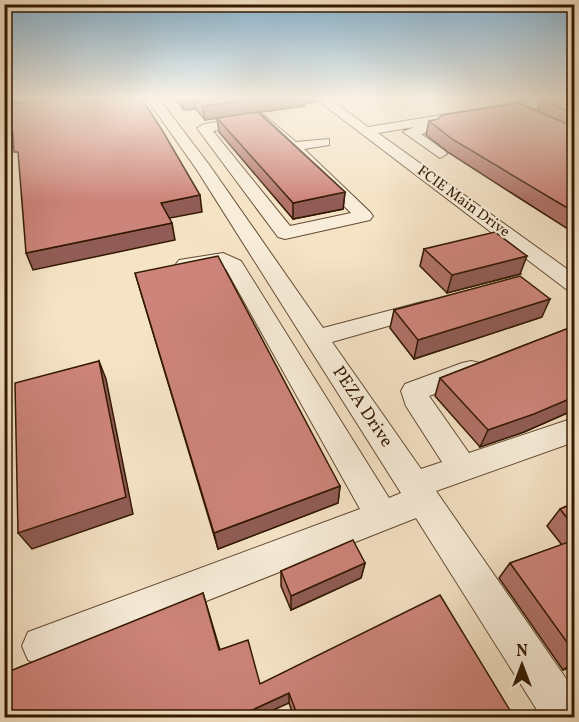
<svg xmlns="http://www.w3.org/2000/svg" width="579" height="722" font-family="Vollkorn,serif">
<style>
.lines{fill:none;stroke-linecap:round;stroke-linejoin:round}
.minor-casing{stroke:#644b32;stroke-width:2}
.minor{fill:#f8edda;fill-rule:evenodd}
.wall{fill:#b07269;stroke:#331800;stroke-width:1.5}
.shaded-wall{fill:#905c55;stroke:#331800;stroke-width:1.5}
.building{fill:#cd847a;stroke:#331800;stroke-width:1.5}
.labels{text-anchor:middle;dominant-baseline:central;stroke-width:4.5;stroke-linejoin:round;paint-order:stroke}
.far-street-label{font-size:15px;fill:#331800;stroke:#f8edda}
.street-label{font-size:18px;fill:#331800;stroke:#f8edda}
</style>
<rect width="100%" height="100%" fill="#f5e3c6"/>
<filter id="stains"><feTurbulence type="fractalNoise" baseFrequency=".00333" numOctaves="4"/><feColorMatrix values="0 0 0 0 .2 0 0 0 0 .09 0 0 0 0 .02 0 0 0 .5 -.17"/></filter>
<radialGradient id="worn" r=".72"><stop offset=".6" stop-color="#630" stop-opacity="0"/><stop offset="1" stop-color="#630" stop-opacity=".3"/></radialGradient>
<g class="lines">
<g class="minor-casing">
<path id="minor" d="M147 99H159L210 166 323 328 426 301 434 303 437 308 434 313 332 342 421 469 442 462 406 406 401 391 405 384 462 363 471 361 480 363 484 370 480 377 429 396 469 453 574 418V442L436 491 574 690V718H542L416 518 42 666 28 660 22 646 28 632 360 509 226 269C212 261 194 272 179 268L176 264 179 260 223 253 241 261 389 498 401 493 197 170Z
M316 99H330L368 127 539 99H567L561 103 431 124 437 128 435 131 421 134 445 151 447 154 440 158 403 132 414 127 378 133 574 274V290L566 289Z
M264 115 296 142 329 139V145L304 149 370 212 373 216 370 220 285 239 278 237 197 128 204 124ZM261 123 351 213 290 226 213 131Z"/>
</g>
<use href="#minor" class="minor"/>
</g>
<path class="wall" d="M176 99H316V102L305 103 304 106 259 112 345 192 343 209 293 219 219 132 217 118 236 115 205 120 196 109 184 110Z
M541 99H574V233L449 153 426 135 429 121 537 111Z
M424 249 520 274 447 293 420 266Z
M135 273 340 486 338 503 218 549Z
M394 310 542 317 414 359 390 328Z
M574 326V410L524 432 480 447 435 396 440 378Z
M574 503V665L563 670 499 578 510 563 562 545 547 526 560 509Z
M365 563 361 578 291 610 281 586V571Z
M203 593 220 650 260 684 514 717H294L289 703 5 717Z"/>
<path class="shaded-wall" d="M4 99H80L4 112Z
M182 99H195L196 109 184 110Z
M259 99H316V102L305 103 304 106 205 120 203 106Z
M13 132 19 147 4 149V134Z
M345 192 343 209 293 219V203Z
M200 195 202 212 165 219 161 203Z
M172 223 175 240 33 270 26 253Z
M527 256 520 274 447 293 452 275Z
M550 299 542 317 414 359 418 340Z
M99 361 106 379 133 514 32 549 18 533Z
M574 397V410L524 432 480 447 488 430Z
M340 486 338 503 218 549 214 533Z
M365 563 361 578 291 610V596Z
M574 662V665L563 670Z
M289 693V703L258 717H237Z
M24 710 38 717H5Z"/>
<path class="building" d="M66 99H142L162 130 200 195 161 203 172 223 26 253 18 152H14L13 132 4 134V104L6 105Z
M197 99H259L203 106Z
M541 99H574V114Z
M519 103 574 127V134L570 135 574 137V212L452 139 429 121 438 119 442 115Z
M258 112 345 192 293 203 217 118Z
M495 232 527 256 452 275 424 249Z
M218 256 340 486 214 533 135 273Z
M520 276 550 299 418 340 394 310Z
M574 326V397L534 414 488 430 440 378Z
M99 361 126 497 18 533 15 383Z
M574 503V527L560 509Z
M353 540 365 563 291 596 281 571Z
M574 540V652L510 563Z
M203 593 219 650 248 640 260 684 440 595 514 717H298L289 693 237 717H26L24 710 5 717V673Z"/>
<linearGradient id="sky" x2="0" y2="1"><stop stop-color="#8ab8d6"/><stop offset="0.49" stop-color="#faf2e5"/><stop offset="1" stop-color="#faf2e5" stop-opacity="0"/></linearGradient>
<rect width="579" height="200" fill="url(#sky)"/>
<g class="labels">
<g class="far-street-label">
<text transform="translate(463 202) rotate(36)">FCIE Main Drive</text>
</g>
<g class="street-label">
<text transform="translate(362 407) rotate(56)">PEZA Drive</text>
</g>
</g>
<rect width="579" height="722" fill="none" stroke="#f5e3c6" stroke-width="24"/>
<rect x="6" y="6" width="567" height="710" fill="none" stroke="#331800" stroke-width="3"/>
<rect x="12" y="12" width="555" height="698" fill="none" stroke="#331800" stroke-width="1.5"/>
<g transform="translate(522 665)" stroke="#f8edda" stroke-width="4.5" paint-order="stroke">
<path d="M0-4.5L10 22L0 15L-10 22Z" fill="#331800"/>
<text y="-9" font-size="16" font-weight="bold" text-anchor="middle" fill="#331800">N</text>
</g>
<rect width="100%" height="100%" filter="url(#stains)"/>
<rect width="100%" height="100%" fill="url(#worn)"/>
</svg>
